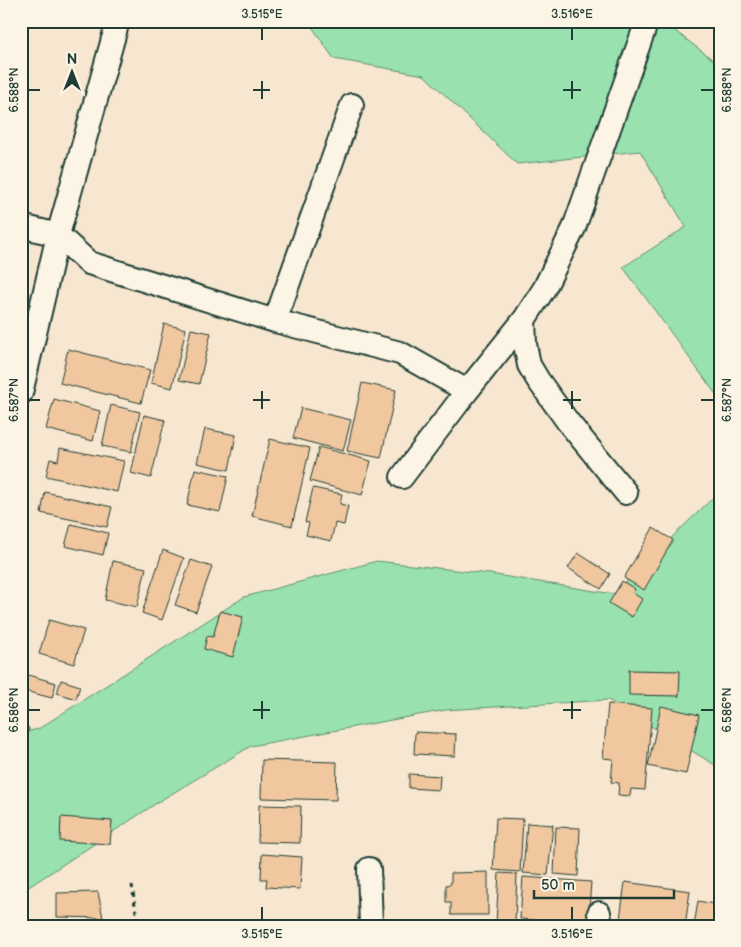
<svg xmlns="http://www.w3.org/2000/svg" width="741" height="947" font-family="'Balsamiq Sans',sans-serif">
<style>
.green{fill:#99e1af;stroke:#5c8f72}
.building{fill:#f0c79f;stroke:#1f3d34}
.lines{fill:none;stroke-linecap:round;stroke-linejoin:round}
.street-casing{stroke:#1f3d34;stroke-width:26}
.path{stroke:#1f3d34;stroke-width:3;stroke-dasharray:4 4;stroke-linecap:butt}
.street{stroke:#fcf5e5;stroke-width:22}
.ticks{fill:none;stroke:#1f3d34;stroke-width:2}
.neatline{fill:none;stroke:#1f3d34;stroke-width:2}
.ticks-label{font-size:12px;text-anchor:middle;fill:#1f3d34}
</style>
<rect width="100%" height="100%" fill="#f8e7d0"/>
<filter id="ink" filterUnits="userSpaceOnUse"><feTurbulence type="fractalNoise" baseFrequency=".02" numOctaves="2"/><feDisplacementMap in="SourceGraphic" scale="10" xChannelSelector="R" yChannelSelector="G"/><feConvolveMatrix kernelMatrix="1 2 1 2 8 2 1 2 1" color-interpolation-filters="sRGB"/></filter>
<g filter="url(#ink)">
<path class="green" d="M308 21H662L720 65V400L623 267 686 227 640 151 517 164 424 75 334 59Z
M720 491V768L608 700 446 710 251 746 163 799 21 892V733L38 729 244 597 377 561 490 574 613 594Z"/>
<path class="building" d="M164 324 186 329 172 388 151 383Z
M191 329 211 333 199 384 179 380Z
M68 349 150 370 141 403 60 383Z
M362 383 396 390 381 458 347 451Z
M54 399 100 411 93 441 46 429Z
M111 405 140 412 131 452 102 446Z
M301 408 351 420 343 451 293 438Z
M144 415 165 420 151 478 131 473Z
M205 429 236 435 229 470 197 463Z
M270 439 310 448 292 526 252 516Z
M319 447 371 461 362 495 310 481Z
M60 448 124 461 117 492 46 476 50 459 58 461Z
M195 469 228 476 220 512 187 505Z
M313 488 342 494 340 504 348 506 344 525 335 523 331 541 306 535 309 523 305 522Z
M45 492 112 507 107 527 41 513Z
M71 524 108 533 103 555 65 546Z
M653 528 673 540 644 590 624 578Z
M163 550 184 558 162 620 142 613Z
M578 553 610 574 601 589 568 568Z
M191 560 212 567 196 612 175 605Z
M113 561 146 568 137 607 105 600Z
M622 581 635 589 633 593 642 599 632 617 609 603Z
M220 611 243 617 233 657 204 649 207 636 213 637Z
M49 620 84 630 74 664 39 654Z
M629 670 680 671 679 696 629 695Z
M21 673 56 683 52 698 21 690Z
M61 680 80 686 76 699 57 693Z
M608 704 652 708 645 790 631 789 630 796 618 795 619 783 611 782 613 759 603 758Z
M661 706 699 715 686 774 648 766Z
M21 726 29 728 21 756Z
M415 732 456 734 455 756 414 754Z
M262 760 337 762 336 800 261 798Z
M409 774 440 776 439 790 409 788Z
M259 805 301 806 300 843 258 842Z
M61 817 112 821 110 844 60 841Z
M496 818 523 819 520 872 493 870Z
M527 823 553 825 548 875 523 873Z
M556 827 580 828 578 876 554 874Z
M262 854 302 857 300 889 266 887 267 879H261Z
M488 872V915H451V902H446V885L451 884V873Z
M499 873 517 874 515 924 496 923Z
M523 877 591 882 588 924 520 919Z
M625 882 690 891 685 926H669L620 919Z
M98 892 103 918 57 917V893Z
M698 901 720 905V926H694Z"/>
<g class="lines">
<g class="street-casing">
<path id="street" d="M21 226 58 235 89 263 275 321 400 353 467 391
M524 320 525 344 529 365 538 380 568 422 626 493
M275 321 352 105
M21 393 58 235 118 21
M402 477 467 391 524 320 544 289 574 228 647 21
M369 869 371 926
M599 913 601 926"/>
</g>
<path class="path" d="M132 885 138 926"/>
<use href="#street" class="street"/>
</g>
</g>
<path class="ticks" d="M262 28V40M572 28V40M262 81V99M572 81V99M28 90H40M253 90H270M563 90H581M701 90H714M262 391V409M572 391V409M28 400H40M253 400H270M563 400H581M701 400H714M262 701V719M572 701V719M28 710H40M253 710H270M563 710H581M701 710H714M262 907V920M572 907V920"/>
<rect width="741" height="947" fill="none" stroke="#fcf5e5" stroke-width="55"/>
<g transform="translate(72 72)" stroke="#fcf5e5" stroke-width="4" paint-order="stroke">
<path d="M0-4L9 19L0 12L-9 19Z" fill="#1f3d34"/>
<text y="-8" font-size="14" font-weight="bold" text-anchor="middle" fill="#1f3d34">N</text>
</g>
<path d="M534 890v8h140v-8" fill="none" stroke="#1f3d34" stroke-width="2.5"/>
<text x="541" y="890" font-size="15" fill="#1f3d34" stroke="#fcf5e5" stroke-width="4" paint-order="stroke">50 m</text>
<rect x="28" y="28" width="686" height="892" class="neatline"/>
<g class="ticks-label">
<text x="262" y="18">3.515°E</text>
<text x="572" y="18">3.516°E</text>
<text transform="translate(14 90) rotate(-90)" y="4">6.588°N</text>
<text transform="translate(727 90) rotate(-90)" y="4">6.588°N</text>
<text transform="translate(14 400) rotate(-90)" y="4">6.587°N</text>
<text transform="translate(727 400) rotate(-90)" y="4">6.587°N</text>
<text transform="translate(14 710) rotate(-90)" y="4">6.586°N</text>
<text transform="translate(727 710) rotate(-90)" y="4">6.586°N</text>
<text x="262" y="938">3.515°E</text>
<text x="572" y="938">3.516°E</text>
</g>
</svg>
